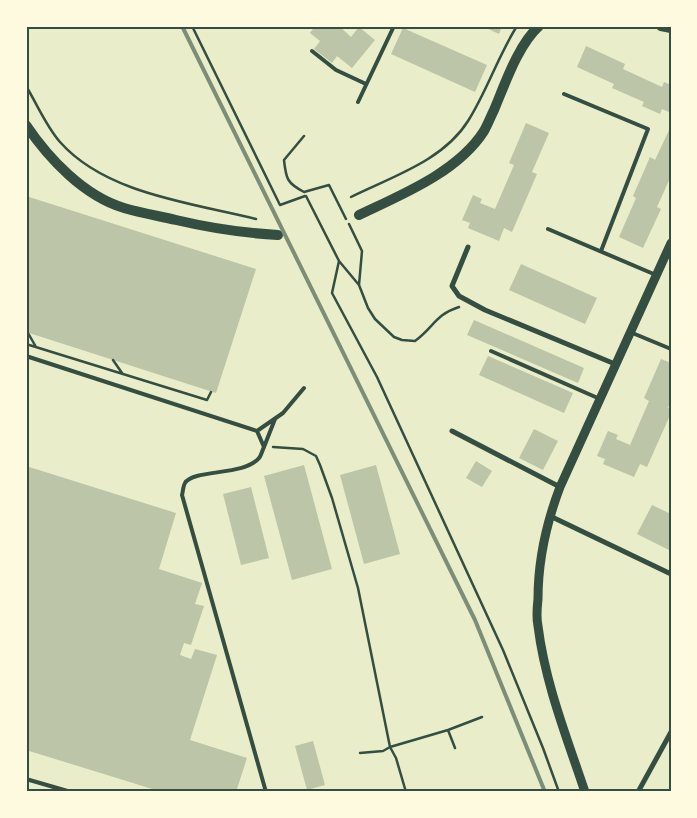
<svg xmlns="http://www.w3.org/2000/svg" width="697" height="818" font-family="'Roboto Condensed',sans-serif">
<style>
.building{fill:#bcc5a7}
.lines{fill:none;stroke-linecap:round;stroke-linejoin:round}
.path{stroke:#344e41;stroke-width:2.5}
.service{stroke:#344e41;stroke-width:4}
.minor{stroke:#344e41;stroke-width:5}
.tertiary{stroke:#344e41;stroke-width:9}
.secondary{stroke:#344e41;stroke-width:10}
.rail{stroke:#7c8e77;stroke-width:4}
.neatline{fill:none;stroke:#344e41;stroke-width:2}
</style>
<rect width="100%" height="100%" fill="#e9edc9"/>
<path class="building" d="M315 26H339L351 37 359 27 375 40 352 68 337 56 332 63 314 49 320 41 310 33Z
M482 26H502L499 34Z
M403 28 487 65 475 92 391 54Z
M586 46 625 64 623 69 662 87 664 82 671 85V113L662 109 660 114 642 106 644 102 612 88 614 84 577 67Z
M526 123 549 133 532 172 537 174 512 232 504 228 499 241 468 228 470 223 462 220 473 195 482 199 480 203 495 209 514 165 509 163Z
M671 126V176L657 207 661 209 643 248 619 237 636 198 633 196 650 157 655 160Z
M26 196 256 269 216 393 26 332Z
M521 264 597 298 585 324 509 290Z
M474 320 584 368 578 383 467 335Z
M488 356 573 393 564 413 479 375Z
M661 359 671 363V401L668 408 671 409V413L647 467 640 464 634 477 603 464 605 459 597 456 608 431 618 435 616 439 630 445 649 401 644 398Z
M534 429 558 441 543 470 519 458Z
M476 461 492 471 482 487 466 478Z
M304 465 332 569 292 580 264 476Z
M376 465 400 554 364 564 340 475Z
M26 466 176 513 159 569 202 583 195 604 204 606 191 645 184 643 180 655 191 659 195 649 217 655 190 740 247 758 236 792H162L26 750Z
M251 487 269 558 241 565 223 494Z
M652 505 671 514V551L637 534Z
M313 741 325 785 307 790 295 746Z"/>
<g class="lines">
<path class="path" d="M192 26 280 205 305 196
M26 86C37 104 46 126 60 142 106 194 192 203 256 219
M304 136 284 160C286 179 287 183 304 192L329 185 346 219
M306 196 339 261 359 285
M351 197C391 177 443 161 468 121 487 91 498 56 517 26
M349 224 362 251 359 285 368 308 375 319 394 337 402 340 415 341C433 328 436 314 459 307
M339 261 332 293 377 377 503 650 543 748 559 792
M28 333 36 347
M26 344 207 400 211 392
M113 360 122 373
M273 447 303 449 316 456 320 465 332 498 358 588 390 747 396 758 406 792
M448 730 455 748
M360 753 383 751 390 747 448 730 482 717"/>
<path class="service" d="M312 51 336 70 366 84
M564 94 648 129 601 251
M358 102 394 26
M548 229 656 275
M630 332 671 349
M491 351 600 399
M26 356 257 431 283 413 304 388
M257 431 264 447C262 451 261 456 259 458 245 476 193 469 185 483 183 486 183 492 182 495L266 792
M264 447 275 419
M26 779 71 792"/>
<path class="minor" d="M468 247 452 286 459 296 485 310 615 364
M452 431 560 487
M550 516 671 574
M638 792 671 732"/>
<path class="tertiary" d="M585 792C567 738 545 683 538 626 536 617 537 608 538 599 538 560 546 524 560 487L671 243"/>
<path class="secondary" d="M661 26 671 28
M26 125C49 159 84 196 124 208 141 213 159 216 176 220 210 228 243 233 278 235
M359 215C401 195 458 172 484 131 488 124 491 116 494 110 505 84 518 45 539 26"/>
<path class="rail" d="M182 26 475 620 545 792"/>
</g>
<rect width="697" height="818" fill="none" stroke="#fefae0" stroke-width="55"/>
<rect x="28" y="28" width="642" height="762" class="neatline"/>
</svg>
